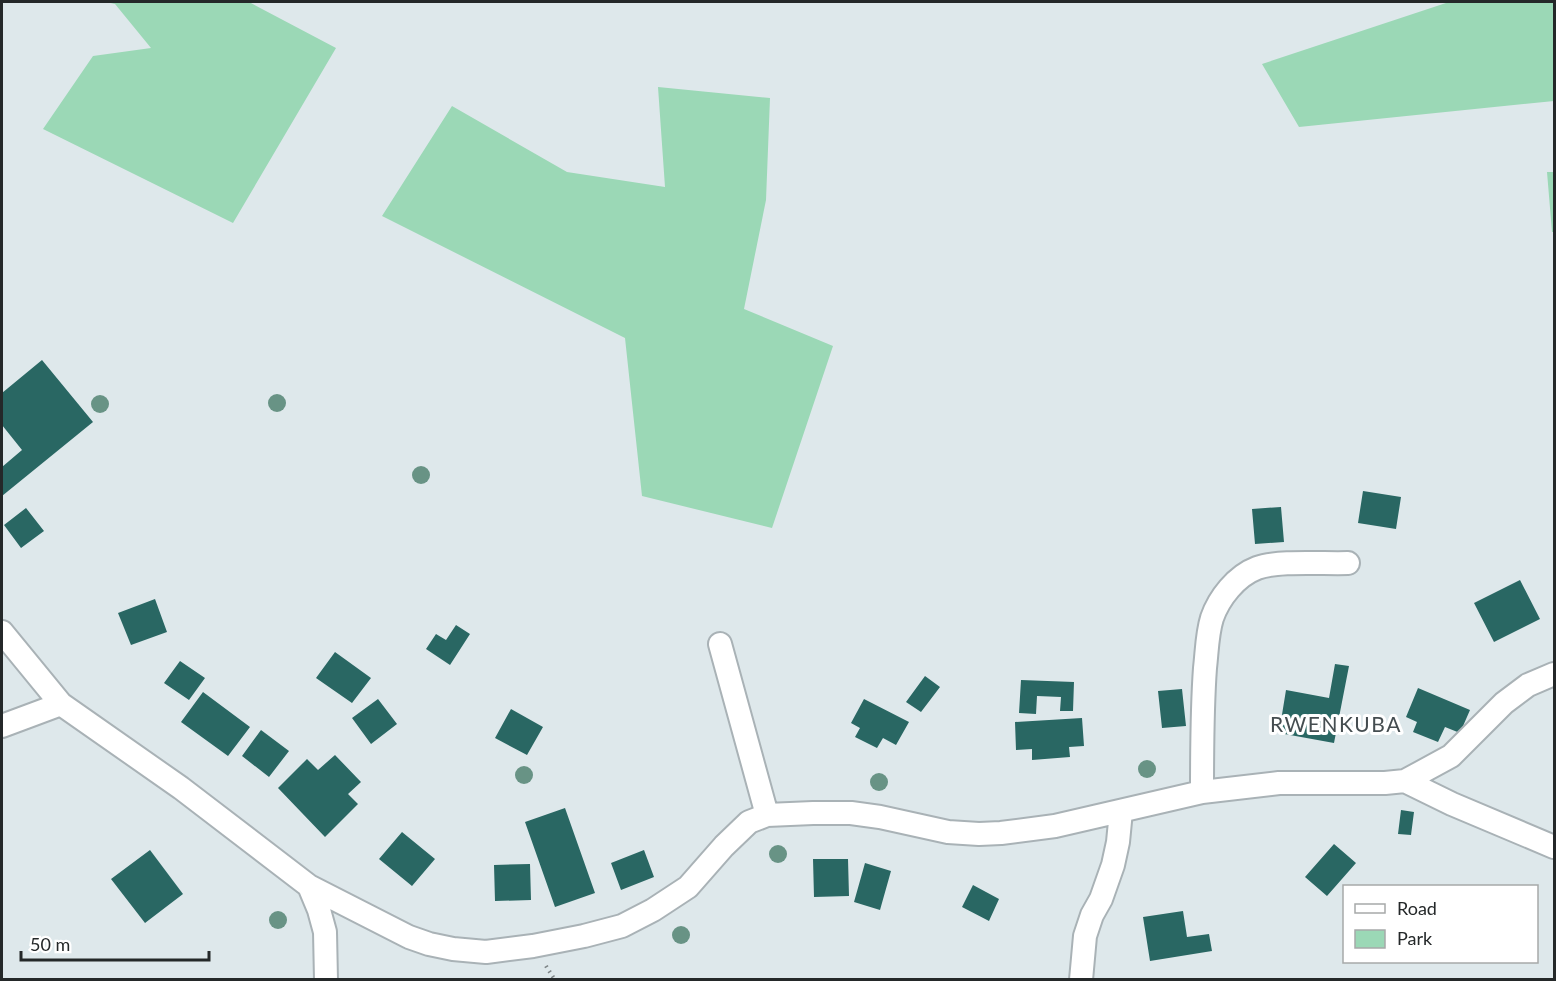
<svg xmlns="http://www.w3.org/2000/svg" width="1556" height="981" font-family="Lato,sans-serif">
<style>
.green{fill:#9bd8b6}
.building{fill:#296763}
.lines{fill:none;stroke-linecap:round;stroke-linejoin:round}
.street-casing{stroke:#a9b2b6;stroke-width:26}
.path{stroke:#7c8385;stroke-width:4;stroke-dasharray:1.5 4.5;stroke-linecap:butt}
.street{stroke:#fff;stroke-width:22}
.tree{fill:#689385}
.labels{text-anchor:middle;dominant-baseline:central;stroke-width:6;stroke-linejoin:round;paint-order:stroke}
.quarter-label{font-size:21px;letter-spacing:1.5px;fill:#454d50;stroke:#fff}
</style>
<rect width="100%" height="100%" fill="#dee8eb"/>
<path class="green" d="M106 2H249L336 48 233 223 43 129 93 56 151 48 115 4Z
M1449 2H1554V101L1299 127 1262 64Z
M658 87 770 98 766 200 744 309 833 346 772 528 642 496 625 338 382 216 452 106 567 172 665 187Z
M1547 172H1554V232H1552Z"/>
<path class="building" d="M42 360 93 422 2 496V467L22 450 2 425V393Z
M1363 491 1401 497 1396 529 1358 523Z
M1281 507 1284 542 1255 544 1252 509Z
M26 508 44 531 21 548 4 525Z
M1520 580 1540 619 1494 642 1474 603Z
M155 599 167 632 131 645 118 613Z
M456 625 470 634 450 665 426 649 436 634 446 640Z
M335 652 371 678 352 703 316 678Z
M180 661 205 678 189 700 164 683Z
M1335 664 1349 666 1334 743 1279 733 1286 690 1329 698Z
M925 676 940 687 921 712 906 702Z
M1021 680 1074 682 1073 711H1060L1061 697 1037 696 1036 714 1019 713Z
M1418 688 1470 710 1460 733 1445 727 1438 742 1413 732 1417 722 1406 717Z
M1182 689 1186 726 1162 728 1158 691Z
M203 692 250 727 228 756 181 722Z
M378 699 397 724 371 744 352 718Z
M864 699 909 722 896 745 883 738 877 748 855 737 860 728 851 723Z
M511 709 543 727 527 755 495 738Z
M1082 718 1084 746 1069 747 1070 757 1032 760V749L1016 750 1015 722Z
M261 730 289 751 269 777 242 756Z
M335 755 361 782 348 794 358 804 325 837 278 788 307 759 318 770Z
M565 808 595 893 555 907 525 822Z
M1401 810 1414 812 1411 835 1398 834Z
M402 832 435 859 412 886 379 859Z
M1334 844 1356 863 1327 896 1305 877Z
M150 850 183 894 145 923 111 879Z
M644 850 654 877 621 890 611 863Z
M813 859H848L849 896 814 897Z
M865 863 891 871 880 910 854 902Z
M530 864 531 900 495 901 494 865Z
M973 885 999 899 989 921 962 907Z
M1183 911 1187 937 1209 934 1212 951 1150 961 1143 917Z"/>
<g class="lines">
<g class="street-casing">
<path id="street" d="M2 632 61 704 181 788 309 886 319 910 325 932 326 980
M720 644 767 815
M2 726 61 704
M1405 781 1452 804 1554 847
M1202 792C1202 751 1202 709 1205 668 1207 651 1207 634 1212 618 1219 598 1236 576 1257 568 1278 560 1325 564 1348 563
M309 886 409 937 429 944 453 949 486 952 533 946 584 936 622 926 653 910 688 887 724 846 749 822 767 815 813 813H851L880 817 948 832 979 834 1001 833 1055 826 1202 792 1279 783H1385L1405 781 1451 756 1504 703 1528 685 1554 674
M1081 980 1085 936 1092 915 1101 899 1113 865 1118 842 1121 811"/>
</g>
<path class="path" d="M546 966 555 980"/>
<use href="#street" class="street"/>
</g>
<g class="tree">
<circle cx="277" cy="403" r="9"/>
<circle cx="100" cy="404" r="9"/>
<circle cx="421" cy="475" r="9"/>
<circle cx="1147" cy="769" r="9"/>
<circle cx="524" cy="775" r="9"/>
<circle cx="879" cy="782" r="9"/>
<circle cx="778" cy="854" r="9"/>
<circle cx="278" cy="920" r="9"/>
<circle cx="681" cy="935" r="9"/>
</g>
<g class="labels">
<g class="quarter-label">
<text x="1336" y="723">RWENKUBA</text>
</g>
</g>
<rect width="1556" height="981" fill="none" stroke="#242829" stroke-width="6"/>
<rect x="1343" y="885" width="195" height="78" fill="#ffffff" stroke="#a7a9a9" stroke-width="1.5"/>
<rect x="1355" y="904" width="30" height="9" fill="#ffffff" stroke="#a7a9a9" stroke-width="1.5"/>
<text x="1397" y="915" font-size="18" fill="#242829">Road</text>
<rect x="1355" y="930" width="30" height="18" fill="#9bd8b6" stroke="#a7a9a9" stroke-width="1.5"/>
<text x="1397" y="945" font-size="18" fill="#242829">Park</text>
<path d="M21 951v9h188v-9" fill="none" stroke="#242829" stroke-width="3"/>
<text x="30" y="951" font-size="18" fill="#242829" stroke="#ffffff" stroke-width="4.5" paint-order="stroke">50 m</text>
</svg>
